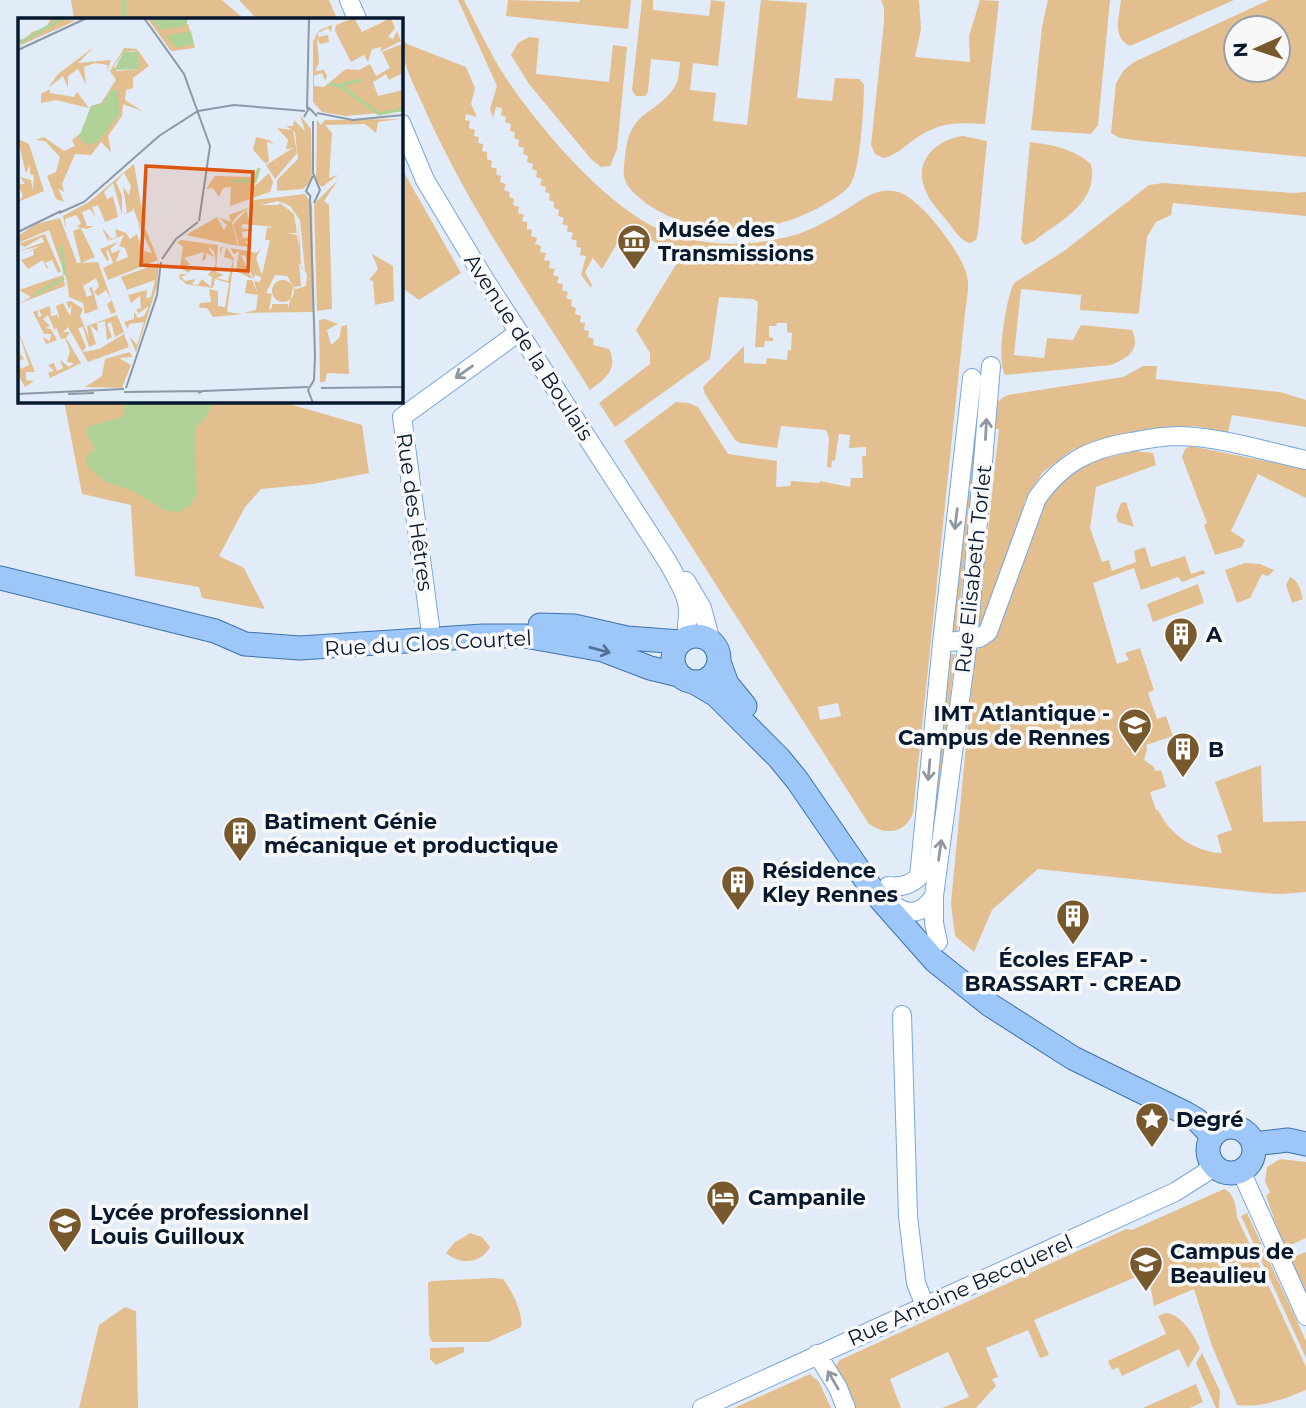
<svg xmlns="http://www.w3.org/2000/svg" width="1306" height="1408" font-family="Montserrat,sans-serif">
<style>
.green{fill:#e3be8f;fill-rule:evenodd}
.water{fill:#b0d299}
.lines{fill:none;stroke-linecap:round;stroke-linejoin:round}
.stream{stroke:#b0d299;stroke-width:5}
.minor-casing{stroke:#77a7df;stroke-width:20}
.major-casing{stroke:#3d72ae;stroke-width:25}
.minor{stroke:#fff;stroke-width:18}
.major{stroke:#9dc7f8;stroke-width:23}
.oneway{stroke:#8f98a1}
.oneway2{stroke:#527093}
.labels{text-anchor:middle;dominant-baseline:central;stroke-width:7;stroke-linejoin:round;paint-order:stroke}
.poi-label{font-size:21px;font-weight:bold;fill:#06192e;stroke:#f8f8f8;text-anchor:start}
.street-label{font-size:21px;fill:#06192e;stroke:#f8f8f8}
.inset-river{fill:none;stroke:#b0d299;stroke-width:3.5}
.inset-road{fill:none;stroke:#8a98a7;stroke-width:2}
.view{fill:#dd560e;fill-opacity:0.15;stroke:#dd560e;stroke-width:3.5}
.inset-edge{fill:none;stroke:#06192e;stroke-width:3.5}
</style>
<rect width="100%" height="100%" fill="#e2ecf8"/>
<path class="green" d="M71 0H222L244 19H74Z
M239 0H329L337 19H257Z
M458 0H464C477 25 489 51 504 75 537 125 599 198 652 226 697 248 751 248 798 234 815 228 835 217 850 207 866 197 878 187 898 192 920 197 963 255 967 276 970 288 966 302 965 313L913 813C906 833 886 836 869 824L624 441 676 402 689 403 698 407 728 454 777 461 776 487 790 486 791 481 819 483 820 481 850 487 851 478H863L862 456H866V447L849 448 850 435 839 434 835 460 832 461 831 468 827 467 829 438 826 430 781 426 777 448 740 443 735 440 705 394 703 387 744 346V363L766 364 767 358 787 360 788 350H791L792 333 787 332V323H777L776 326H769V337L773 338V341H765L764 347H755L758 302 753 299 719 297 710 359 615 427 599 403 650 364V353L636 330 680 258 628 225 602 269 593 258 585 272 592 285 591 288 581 275 586 256 580 255 581 248 576 247 577 241 571 239 573 233 567 231 568 226 562 224 564 218 558 216 559 210 554 208V202L549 200 550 194 545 192 546 187 540 185 542 179 536 177 537 171 532 169 533 164 527 162 528 156 523 154 524 148 518 146 519 140 514 138 515 132 510 131 511 124 505 122 506 117 501 115 502 108 496 107 493 118 490 109 497 86ZM838 703 841 716 820 720 818 707Z
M508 0 579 2 580 0H631L628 29 506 16Z
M642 0H653V10L709 16 711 0 725 2 718 66 693 63 690 90 716 93 713 121 747 125 761 0 807 3 797 98 832 101 835 78 859 79 864 84C864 105 861 169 850 185 844 193 834 199 825 204 773 236 698 239 647 204 638 197 626 188 624 176 623 168 625 158 626 149 632 110 655 115 674 88 679 81 679 71 680 62L651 59 648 92 645 96H636L632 90Z
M881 0H919L921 29 915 57 970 62 969 36 980 0 999 1 985 124C954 122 938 122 912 141 903 148 894 156 883 158L875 154 871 145 884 22V8Z
M1048 0H1110L1098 125 1091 134 1031 130 1042 27Z
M1121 0H1234L1130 46C1112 38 1119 17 1121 0Z
M1269 0H1306V157L1142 141 1120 138 1111 133 1116 83 1124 70 1134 62ZM1278 28V70H1236V28Z
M401 37 407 44 466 67 475 88 471 104 477 117 466 114 465 120 470 121 469 128 475 130 474 136 479 137 478 143 483 144 482 151 487 152V159L492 161 491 167 497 169 496 174 501 176 500 182 506 184 504 190 510 192 509 197 514 199 513 205 519 207 518 213 524 215 522 221 527 222V229L532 230 531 236 537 238 535 244 541 246 540 252 546 253 544 260 550 261 549 268 555 269 553 275 559 277 557 283 563 284 562 290 568 292 566 298 572 300 571 306 576 308 575 314 581 316 580 322 585 323 584 330 589 331 588 337 594 339 593 345 609 349C619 369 605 379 590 390 531 297 466 204 422 103 412 81 401 61 401 37Z
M529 37 539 38 536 74 609 82 613 45 627 47 617 149 610 166 601 167 591 159 529 84 511 55 518 43Z
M963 136 987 141 978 233 976 240 970 243C960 241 954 229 947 221 939 211 929 201 925 189 913 161 937 139 963 136Z
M1030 142C1053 145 1072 148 1091 164 1099 203 1061 220 1034 241L1025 245 1021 240Z
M402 169 461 273 419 300 401 287Z
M1163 183 1293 193 1306 192V216L1173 203 1171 215 1156 222 1147 237 1139 312 1137 314 1080 310 1081 295 1021 289 1014 355 1044 358 1047 338 1073 340 1081 325 1132 330C1141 350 1128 358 1111 365L1005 375C996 361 1006 298 1014 283L1064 251 1149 185Z
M1143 366H1157L1156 379 1280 392 1306 400V427L1232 415 1228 432 1193 426 1114 436 1072 450 1043 472 1025 500 1015 540 983 626 977 630 999 429H992C993 414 993 401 1008 395L1123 377Z
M64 401H279L362 425 369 473 313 484 261 489 245 507 219 556 244 568 265 609 202 598 199 587 135 576 131 505 82 494Z
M972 441 977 442 957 633H952Z
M1190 446 1306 469V498L1258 474 1231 531 1245 540 1242 547 1215 555 1204 525 1207 523 1182 457 1185 449Z
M1135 451 1153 453 1156 465 1096 487 1090 528 1102 562 1109 560 1112 571 1136 562 1134 551 1145 547 1151 567 1185 556 1191 574 1203 570 1206 573 1182 582 1178 577 1141 590 1134 568 1093 583 1117 664 1129 660 1125 653 1140 648 1154 690 1148 693 1157 719 1166 716 1173 736 1146 745 1147 750 1144 760 1154 767 1155 771 1161 770 1166 787 1150 792 1156 810H1158C1170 835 1195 852 1222 853L1217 835 1232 830 1215 782 1261 765 1263 822 1306 821V892L1281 894 1263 893 1038 869 992 910 974 952 955 936 951 903 975 651 990 641 1037 514 1052 487 1071 472 1096 460Z
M1126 502 1134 527 1118 522 1116 516 1121 503Z
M1245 563 1260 564 1274 570 1268 576 1262 574 1250 598 1237 603 1225 570Z
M1290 577C1299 581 1301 591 1303 599L1292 603 1286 585Z
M1198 584 1204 603 1153 622 1147 604Z
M951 654H955L932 866H928Z
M1280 1159 1306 1162V1238L1288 1246 1283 1244 1266 1196 1270 1192 1265 1182 1267 1167Z
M1224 1189C1233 1191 1237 1208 1237 1217L1306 1367V1390C1285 1399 1261 1408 1237 1405L1212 1346 1194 1289 1154 1306 1148 1272 1034 1320 1049 1355 1040 1358 1028 1330 986 1348 998 1377 992 1379 996 1386 976 1408H942L969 1397 948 1352 890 1379 901 1408H853L835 1367 840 1360 1126 1229 1132 1230Z
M1247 1213 1306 1341V1358L1241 1216Z
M470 1233 482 1237 490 1247C481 1264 460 1265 446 1253L454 1243Z
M1306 1252V1297L1292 1267V1261L1296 1256Z
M493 1278 503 1279C511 1289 524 1314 521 1327L488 1342H432L429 1335 428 1283 431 1281Z
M125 1307 136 1311 138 1408H79L99 1325Z
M1166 1313C1183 1315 1193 1335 1200 1348L1188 1368 1179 1349 1122 1376 1118 1367 1112 1370 1108 1361 1166 1334 1158 1316Z
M464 1347V1352L436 1365 430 1359V1348Z
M1202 1353 1220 1391 1219 1408H1216L1196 1363Z
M810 1374 819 1382 831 1408H734Z
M1196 1384 1203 1402 1190 1408H1143Z"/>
<path class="water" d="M123 401H214L206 417 195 429 197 494 190 506 178 512 164 510 133 491 104 481 86 465 87 456 95 448 85 433 89 426 123 417Z"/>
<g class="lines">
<path class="stream" d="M124 0V19"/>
<g class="minor-casing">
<path id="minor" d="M349 0 357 19
M401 123 425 180 485 280 669 564C676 578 688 595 688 611 688 620 686 629 687 639
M686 581 702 608 711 642
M430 626 402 417 519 332
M942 643 979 638 988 632 1037 498C1062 463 1088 449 1131 442 1146 439 1163 436 1179 436 1221 437 1265 451 1306 460
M888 886C900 888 910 885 919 877L942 643 972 378
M888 899C903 917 922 916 934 896
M938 942 934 923V896L968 640 991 366
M902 1015 908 1216 916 1283 925 1306
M1241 1171 1306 1316
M817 1354 838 1388 846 1408
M702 1408 1175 1192 1205 1173 1212 1163"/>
</g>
<g class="major-casing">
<path id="major" d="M0 578 215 631 245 644 300 648 483 636H525L603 650 650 668 679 675
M540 625 574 626 627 638 681 642
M673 659a23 23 0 1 1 46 0a23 23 0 1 1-46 0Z
M719 662 727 684 745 706
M694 682 716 695 779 758 797 780 874 892 935 961 990 1005 1073 1058 1185 1113 1197 1120 1212 1136
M1208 1150a23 23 0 1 1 46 0a23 23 0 1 1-46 0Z
M1253 1144 1288 1140 1306 1144"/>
</g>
<use href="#minor" class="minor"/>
<use href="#major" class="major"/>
</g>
<defs><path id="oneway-shaft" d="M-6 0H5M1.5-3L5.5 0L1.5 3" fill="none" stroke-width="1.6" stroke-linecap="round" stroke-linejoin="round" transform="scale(1.75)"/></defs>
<g class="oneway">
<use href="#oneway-shaft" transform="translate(464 372) rotate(145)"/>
<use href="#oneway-shaft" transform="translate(986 429) rotate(-87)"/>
<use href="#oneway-shaft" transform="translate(956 519) rotate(97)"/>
<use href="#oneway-shaft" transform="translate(929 770) rotate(95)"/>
<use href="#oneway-shaft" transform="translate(940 850) rotate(-82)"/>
<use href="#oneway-shaft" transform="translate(833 1380) rotate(-120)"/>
</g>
<use class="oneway2" href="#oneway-shaft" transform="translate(600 650) rotate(15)"/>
<defs>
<g id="museum-pin" transform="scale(1.75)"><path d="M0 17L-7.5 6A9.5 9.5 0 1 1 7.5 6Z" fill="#78592e" stroke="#f8f8f8"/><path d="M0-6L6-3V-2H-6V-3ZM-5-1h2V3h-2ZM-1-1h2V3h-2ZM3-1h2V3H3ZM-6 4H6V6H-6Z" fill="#fff"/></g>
<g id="building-pin" transform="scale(1.75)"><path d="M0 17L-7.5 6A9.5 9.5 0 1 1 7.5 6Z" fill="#78592e" stroke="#f8f8f8"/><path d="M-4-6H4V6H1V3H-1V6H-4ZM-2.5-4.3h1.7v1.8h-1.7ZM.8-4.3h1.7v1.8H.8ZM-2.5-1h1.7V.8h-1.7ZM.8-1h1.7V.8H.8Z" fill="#fff"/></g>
<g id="university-pin" transform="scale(1.75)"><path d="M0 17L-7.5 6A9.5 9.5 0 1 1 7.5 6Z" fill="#78592e" stroke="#f8f8f8"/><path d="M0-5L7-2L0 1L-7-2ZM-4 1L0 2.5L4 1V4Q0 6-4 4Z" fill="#fff"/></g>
<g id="sight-pin" transform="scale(1.75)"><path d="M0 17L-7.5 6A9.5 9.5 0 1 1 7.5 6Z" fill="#78592e" stroke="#f8f8f8"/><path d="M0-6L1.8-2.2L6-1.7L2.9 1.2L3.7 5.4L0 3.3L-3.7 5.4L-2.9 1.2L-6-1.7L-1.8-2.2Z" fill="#fff"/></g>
<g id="hotel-pin" transform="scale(1.75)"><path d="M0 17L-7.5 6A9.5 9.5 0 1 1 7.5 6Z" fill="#78592e" stroke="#f8f8f8"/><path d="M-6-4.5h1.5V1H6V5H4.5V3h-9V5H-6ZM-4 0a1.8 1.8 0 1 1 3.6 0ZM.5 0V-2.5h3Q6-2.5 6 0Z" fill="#fff"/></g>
<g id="school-pin" transform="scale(1.75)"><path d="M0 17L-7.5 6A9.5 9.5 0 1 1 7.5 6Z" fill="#78592e" stroke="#f8f8f8"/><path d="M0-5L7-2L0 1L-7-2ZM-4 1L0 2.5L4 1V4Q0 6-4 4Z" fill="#fff"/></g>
</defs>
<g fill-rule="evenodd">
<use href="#museum-pin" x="634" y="241"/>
<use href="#building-pin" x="1181" y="634"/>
<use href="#university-pin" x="1135" y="725"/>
<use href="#building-pin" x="1183" y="749"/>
<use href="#building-pin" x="240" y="833"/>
<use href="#building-pin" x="738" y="882"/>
<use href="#building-pin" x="1073" y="916"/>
<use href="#sight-pin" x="1152" y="1119"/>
<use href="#hotel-pin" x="723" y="1197"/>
<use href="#school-pin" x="65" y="1224"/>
<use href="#university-pin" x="1146" y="1263"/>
</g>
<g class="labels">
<g class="poi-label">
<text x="658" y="229">Musée des<tspan x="658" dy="24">Transmissions</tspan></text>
<text x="1206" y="634">A</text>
<text x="1110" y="713" text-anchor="end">IMT Atlantique -<tspan x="1110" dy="24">Campus de Rennes</tspan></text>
<text x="1208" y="749">B</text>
<text x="264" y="821">Batiment Génie<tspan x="264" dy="24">mécanique et productique</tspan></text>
<text x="762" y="870">Résidence<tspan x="762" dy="24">Kley Rennes</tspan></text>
<text x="1073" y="959" text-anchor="middle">Écoles EFAP -<tspan x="1073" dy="24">BRASSART - CREAD</tspan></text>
<text x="1176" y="1119">Degré</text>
<text x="748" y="1197">Campanile</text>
<text x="90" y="1212">Lycée professionnel<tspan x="90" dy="24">Louis Guilloux</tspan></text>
<text x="1170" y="1251">Campus de<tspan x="1170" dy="24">Beaulieu</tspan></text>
</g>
<g class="street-label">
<text transform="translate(529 347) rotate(57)">Avenue de la Boulais</text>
<text transform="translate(415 512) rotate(82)">Rue des Hêtres</text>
<text transform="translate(973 569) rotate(-84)">Rue Elisabeth Torlet</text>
<text transform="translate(428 643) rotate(-3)">Rue du Clos Courtel</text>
<text transform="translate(960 1290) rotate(-24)">Rue Antoine Becquerel</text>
</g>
</g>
<g transform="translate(18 18)">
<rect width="385" height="385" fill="#e2ecf8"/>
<path d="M33 0 57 3 1 28 14 14 28 10ZM129 0 170 6 177 30 153 33ZM336 0 344 14 373 0 377 10 370 19 375 21 379 13 383 23 361 34 364 29 354 31 350 44 346 37 333 44 317 13 318 7ZM314 7 313 14 310 10 300 15V19L310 17 311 24 302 26 299 20 301 45 297 53 306 52 309 58 307 63 304 55 296 58V68L306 69 328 51 341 52 352 46 358 58 372 50 364 34 384 26 385 55 371 62 368 56 355 64 360 78 385 72V93L327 98 304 94 295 84V24L299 15 302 12ZM76 29 60 45 93 42 89 55 90 47 77 45 66 49 68 67 60 51 50 58V70L45 58 30 70 40 56ZM106 30 119 31 131 48 115 60V70L108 72 107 82 124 93 105 86 104 98 90 118 93 134 83 124 73 137 57 136 44 166 46 174 40 170 46 184 38 181 29 158 38 154 42 139 27 123 17 122 26 119 46 133 57 128 54 122 64 114 73 88 83 85 98 62 92 53ZM106 33H117L122 51 98 53 96 48ZM32 71V75L56 79 59 74 71 90 38 82 23 85V76ZM282 97 293 111 294 162 285 171 259 173V162L280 141 277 114 268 108H275L276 102 287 113ZM382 101 360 104 358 115 347 106 307 107 314 115 311 160 320 157 304 169 298 163 299 102 303 107 307 102ZM259 110 275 112 279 135 257 161 248 147 275 130 268 131 270 122ZM238 119 251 122 256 126 249 124 251 143 248 146 235 132ZM0 121 11 126 26 173 0 184 5 178 0 166H7L2 159 13 162 15 172 16 157 12 156V146L8 156ZM116 146 127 210 123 211 115 190 114 193 105 197 109 194 105 169 111 177 113 168 106 155 98 164 104 178V197L95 165 86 174 89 181 95 178 100 199 87 204 80 187 74 189 78 200 72 191 64 194 69 208H76L69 211 59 209 63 205 58 197 47 201 48 213 45 198 71 184ZM251 155 255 164 252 174 212 188 213 169 205 170 201 179 195 170 188 171 197 158 235 159 237 168ZM320 162 306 183 311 187 314 291 299 293 296 186ZM287 176 294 187 296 294 225 295 238 292 240 277 227 275 229 262H234L240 276 236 263 242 264 243 259 237 257 235 261 227 238 223 237 234 261 218 253 221 233 216 236 212 230 239 235 244 228 238 240 244 257 252 222H247L249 210 256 209 225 206 223 210 233 212 224 214 225 220 233 219V224L227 223 232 229 221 228 215 206 229 192 230 202 234 188 220 197 214 205 220 228 168 217 199 199 206 212 209 207 200 199 213 204 211 197 233 189 236 182ZM260 183 272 188 282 202 287 252 283 250 282 228 280 204 281 229 279 217 270 215H279L276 196 262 185 260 187H243ZM281 245 289 256 288 268 279 271 275 270 270 291V286H254V290L251 292 254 276 248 275 257 257 269 258 276 269 283 268ZM42 200 59 245 80 244 98 294 93 296 89 286 94 282 88 272 80 278 76 274 81 268 78 260 65 268 69 279 74 277 71 270 74 269 80 291 67 296 65 285 51 279 49 263 31 212 0 225V218L18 206ZM120 207 128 212 140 242 90 262 85 250 95 245 90 232 88 233 91 242 89 243 82 231 100 224 92 231 94 235 102 232 98 244 110 239 107 230 101 228 106 217 93 222 90 218 91 223H90L84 210 94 221 99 219 97 211 108 215 112 221 119 216 126 239V233L134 235ZM63 210 77 239 63 245 55 213ZM27 216 43 253 40 255 34 242 27 245 30 249 29 251 25 242 10 251 3 242 16 237 15 232 0 238 23 228 1 233 26 224 24 219 7 229 0 226ZM163 222 200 227 198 254 206 257 198 260 210 263 215 242 206 239 208 230H204L203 238 202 229 209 230 216 241 209 294 225 296 195 299 189 290H181L182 285 193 284 191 271 200 273V288L207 289 211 265 197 261 195 270 168 266 166 264 161 260 162 256H169L163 259 167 263 178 261 174 266 180 267 184 261 193 269 194 259 190 257 198 246 196 233 190 229 196 239 188 235V241L184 243 186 234 166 240 172 246 167 249 174 252 169 255 179 256 170 255 162 249 165 229 159 224ZM354 236 375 248 376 283 357 287 355 263 351 262 360 251ZM141 245 139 268 118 334 111 318 119 327 126 304 111 306 110 311 106 304 116 301V294L120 300 126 298 131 288 121 295 118 292 115 287 118 292 123 290 122 278 113 285 110 277 129 272 128 280 133 279 137 262 109 272 103 259ZM45 257 47 268 0 286 13 279 1 272ZM254 273a11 11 0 1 1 22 0a11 11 0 1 1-22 0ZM53 283 65 291 62 298 71 320 69 308 99 297 106 314 97 319 93 304 89 306 94 319 89 322 87 303 79 305 80 314 72 307 78 326 71 329 65 309 60 310 68 329 65 334 81 331 106 316 111 329 70 344 50 309 45 314H52L48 320 63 345 32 360 30 355 36 353 30 347 36 345 39 353 45 350 42 342 51 349 56 345 49 344 52 333 47 320 43 321 38 309 37 313 30 297 25 301 32 308 27 310 33 311 39 322 28 326 25 319 32 323 33 316H26L15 294 20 292V299L24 298 21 292 32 288 33 298 39 297 42 303 38 288 45 285 52 298 54 287 51 291 48 284ZM307 301 320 306 309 312 313 327 321 320 324 308 329 307 331 356 309 355 307 364H302L301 302ZM0 312 17 354H8V362L16 363 7 369 0 357V333L6 341 0 343 3 351 11 347ZM112 334 114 339 101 340 113 347 104 370 67 369 84 358 87 341Z" fill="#e3be8f" fill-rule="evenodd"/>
<path d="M170 0 168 8 143 12 133 2ZM173 13 176 26 158 30 148 18ZM106 33 119 34 122 51 96 52ZM93 71 100 73 101 97 79 125 68 126 61 119 73 88 84 86Z" fill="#b0d299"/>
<path class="inset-river" d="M0 21 3 24 45 0M312 66 323 68 361 96 385 91M323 67 344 62M213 163H237L241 150M43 227 47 257M16 277 46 260"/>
<path class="inset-road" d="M126 0 166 56 192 128 181 203M0 32 69 0M289 91 291 0M299 95 335 102 385 97M286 99 291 90 299 98M295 103V155L302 172 296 185M292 179 297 337 296 362 290 372 295 385M293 179 288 173 295 158M41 195 66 184 141 118 180 93 216 87 287 93M0 214 43 193M144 241 158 221 180 204M108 370 139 277 143 244M303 370 385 369M185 373 290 369M106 374 185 373 180 375M0 376 106 371M50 376 76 375"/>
<path class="view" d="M128 148 235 154 230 253 123 247Z"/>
<rect width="385" height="385" class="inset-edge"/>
</g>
<g transform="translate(1257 49) rotate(267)"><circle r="33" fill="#f8f8f8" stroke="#979fa7" stroke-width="2"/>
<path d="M0-5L12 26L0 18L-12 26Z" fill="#78592e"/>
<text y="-10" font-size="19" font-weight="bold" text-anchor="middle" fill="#06192e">N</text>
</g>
</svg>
